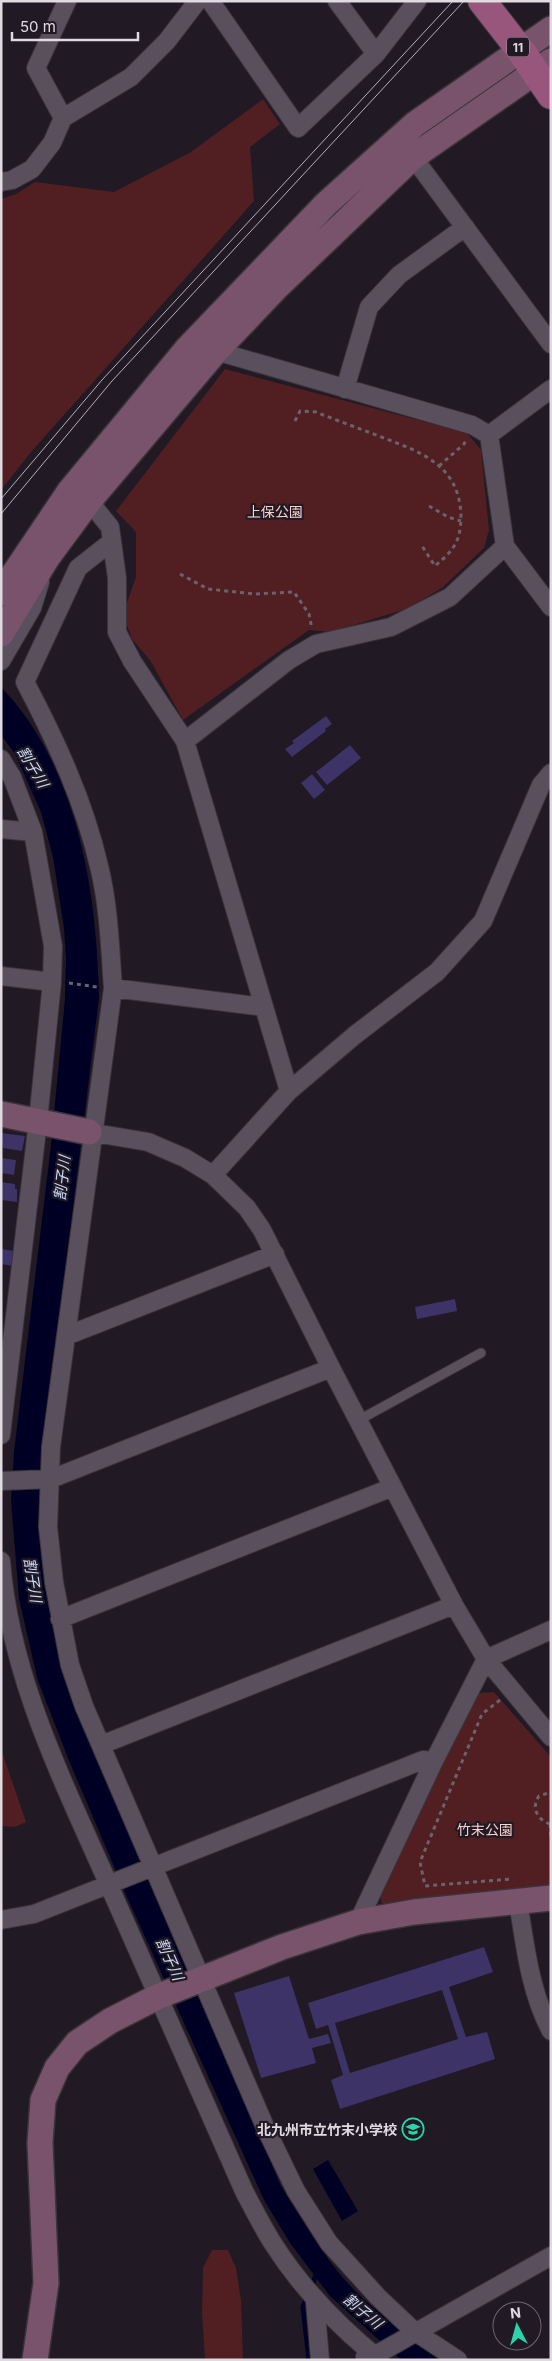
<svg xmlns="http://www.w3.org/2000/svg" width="552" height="2361" font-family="Inter,'Noto Sans JP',sans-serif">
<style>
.green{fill:#511f22}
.water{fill:#000024}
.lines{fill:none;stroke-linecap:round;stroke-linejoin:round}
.stream{stroke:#000024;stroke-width:5}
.building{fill:#3d3367;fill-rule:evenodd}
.lane-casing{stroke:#3a333b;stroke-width:11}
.street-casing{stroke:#3a333b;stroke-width:20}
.secondary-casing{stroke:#3a333b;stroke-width:28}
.primary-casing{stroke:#3a333b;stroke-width:30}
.path{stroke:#6a636c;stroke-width:3;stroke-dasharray:4 4;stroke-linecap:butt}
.lane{stroke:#5a505d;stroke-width:9}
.street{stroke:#5a505d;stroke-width:18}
.secondary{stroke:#79536c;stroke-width:25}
.primary{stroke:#98567c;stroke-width:28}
.tram{stroke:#b6b0b8;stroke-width:1}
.labels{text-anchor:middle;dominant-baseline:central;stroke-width:4.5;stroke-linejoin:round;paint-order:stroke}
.shield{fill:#211923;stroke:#a7a0a8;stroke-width:1}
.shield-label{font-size:12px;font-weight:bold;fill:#e0dae1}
.park-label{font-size:14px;fill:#fbd1d0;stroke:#211923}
.poi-label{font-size:14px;font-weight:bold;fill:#e0dae1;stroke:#211923;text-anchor:end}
.water-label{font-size:15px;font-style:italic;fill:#c8dbfa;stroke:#211923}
</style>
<rect width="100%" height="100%" fill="#211923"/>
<path class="green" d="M263 99 280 124 250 147 254 201 32 451 1 490V199L16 194 35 182 114 192 191 152Z
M225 369 467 433 481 450 489 530 484 548 442 588 406 609 331 632 309 630 183 720 150 660 132 639 123 614 136 577V532L116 511Z
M494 1692 551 1757V1888L390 1907 381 1902 380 1888 479 1693Z
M1 1749 26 1822 15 1827 1 1826Z
M212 2250H228L236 2268 241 2300 243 2360H205L202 2313 203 2268Z"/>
<path class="water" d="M1 687C78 767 97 892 99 998L43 1450 41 1544 49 1610 65 1679 95 1756 281 2186C304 2222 326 2262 356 2292 381 2316 416 2341 445 2360H402L399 2358 330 2296 290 2243 264 2200 127 1897 70 1763 38 1681 19 1599 11 1500 14 1452 51 1145 65 999 66 958 64 928 53 857 41 812 15 754 1 735Z
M328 2160 358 2211 342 2221 313 2169Z"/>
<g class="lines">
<path class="stream" d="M310 2289 318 2271
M307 2297 303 2307 309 2360"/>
</g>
<path class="building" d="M326 716 332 724 325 729 326 731 292 757 285 749 294 743 292 741Z
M350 745 361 758 327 785 316 772Z
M312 774 325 790 314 799 301 783Z
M1 1133 25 1136 22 1151 3 1148Z
M1 1158 16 1160 14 1175 1 1173Z
M1 1182 15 1184V1189H17V1202L1 1200Z
M1 1249 14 1251 13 1266 1 1264Z
M455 1299 457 1311 417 1319 415 1307Z
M484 1947 493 1972 449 1987 466 2037 487 2032 495 2059 340 2109 331 2080 343 2075 328 2025 316 2029 308 2003ZM442 1990 458 2039 350 2073 335 2023Z
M289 1976 309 2039 328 2034 331 2043 312 2048 316 2063 261 2078 234 1993Z"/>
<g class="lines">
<g class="lane-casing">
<path id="lane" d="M359 1420 481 1353"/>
</g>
<g class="street-casing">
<path id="street" d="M337 1 376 54
M211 2 298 128 376 54 417 1
M63 118 36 68 67 1
M413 157 551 344
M1 182 12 180 32 169 52 143 63 118 131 77 167 41 196 3
M216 351 472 425 489 435
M345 389 369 307 399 275 465 227
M489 435 551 389
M79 496 89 501 110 527 117 578V632L132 661 185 741 289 1091
M111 542 78 568 25 682C56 741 84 801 99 866 109 906 110 948 113 988L51 1447 48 1527 54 1582 70 1665 84 1706 266 2129 296 2191 329 2243 378 2297 414 2331 458 2360
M505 546 551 607
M1 661 32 608 40 582
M185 741 289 660 316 644 391 627 450 597 505 546 489 435
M1 759 12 777 33 832 53 946 52 982 38 1121 1 1435
M1 829 33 832
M1 976 52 982
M113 988 264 1007
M89 1132 148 1142 185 1158 213 1175 247 1208 262 1230 331 1368 454 1605 486 1659 551 1737
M213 1175 289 1091 355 1035 437 972 483 921 541 785 551 773
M66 1336 275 1254
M1 1481 51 1479 331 1368
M1 1561C10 1676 62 1779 108 1883 154 1985 198 2089 244 2191 253 2208 262 2226 272 2242 301 2288 338 2326 380 2360
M60 1619 393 1487
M101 1745 454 1605
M518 1901C525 1945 530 1992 551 2031
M1 1920 34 1914 423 1760 434 1761
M358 1922 434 1761 486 1659 551 1630
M315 2301 320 2360
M365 2357 381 2352 551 2256"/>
</g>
<g class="secondary-casing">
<path id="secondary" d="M1 593 69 492 187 349 326 204 415 124 551 29
M1 634 47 558 89 501 216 351 276 288 413 157 551 61
M1 1114 89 1132
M35 2360 46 2283 40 2143 43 2100 57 2068 77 2043 110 2021 157 1997 282 1947 358 1922 414 1912 551 1898"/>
</g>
<g class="primary-casing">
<path id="primary" d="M482 1 521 51 551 95"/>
</g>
<path class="path" d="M295 421 300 411 316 412C338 421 361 429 384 438 423 453 459 466 461 515 461 541 454 550 435 566L422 546
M439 466 464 444 466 440
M429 506 448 517 461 521
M180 574 208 589 255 594 294 592 309 614 312 629
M69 983 97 987
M500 1700 482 1714 420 1862 425 1886 511 1879
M550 1824C537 1820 531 1807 539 1796L551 1792
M550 1824 551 1836"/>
<use href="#lane" class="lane"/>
<use href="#street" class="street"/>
<use href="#secondary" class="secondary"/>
<use href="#primary" class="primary"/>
<path class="tram" d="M1 499 102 380 453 1
M1 514 112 381 464 1"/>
</g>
<defs>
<g id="school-ring" transform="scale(1.125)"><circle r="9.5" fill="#211923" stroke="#2bd5ac" stroke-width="1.5"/><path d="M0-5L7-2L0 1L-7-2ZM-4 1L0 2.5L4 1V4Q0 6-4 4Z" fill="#2bd5ac"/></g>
</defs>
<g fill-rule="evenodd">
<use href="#school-ring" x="413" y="2129"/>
</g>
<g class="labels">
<rect class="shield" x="507" y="37.5" width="22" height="19" rx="4"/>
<g class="shield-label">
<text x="518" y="47">11</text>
</g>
<g class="park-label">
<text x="275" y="511">上保公園</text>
<text x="485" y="1829">竹末公園</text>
</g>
<g class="poi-label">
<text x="397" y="2129">北九州市立竹末小学校</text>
</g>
<g class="water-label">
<text transform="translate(33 767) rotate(59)">割子川</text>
<text transform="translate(62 1178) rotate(-83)">割子川</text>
<text transform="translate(33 1580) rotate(81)">割子川</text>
<text transform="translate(170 1959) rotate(66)">割子川</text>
<text transform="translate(363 2311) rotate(40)">割子川</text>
</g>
</g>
<rect width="552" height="2361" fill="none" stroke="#e0dae1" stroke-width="5"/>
<g transform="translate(517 2326) rotate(354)"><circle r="24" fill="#211923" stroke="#6d666f"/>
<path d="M0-4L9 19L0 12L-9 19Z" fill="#2bd5ac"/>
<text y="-8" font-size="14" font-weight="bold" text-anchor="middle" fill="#e0dae1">N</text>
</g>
<path d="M12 32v8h126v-8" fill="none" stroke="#e0dae1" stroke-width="2.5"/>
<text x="20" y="32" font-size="15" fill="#e0dae1" stroke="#211923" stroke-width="4" paint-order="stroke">50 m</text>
</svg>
